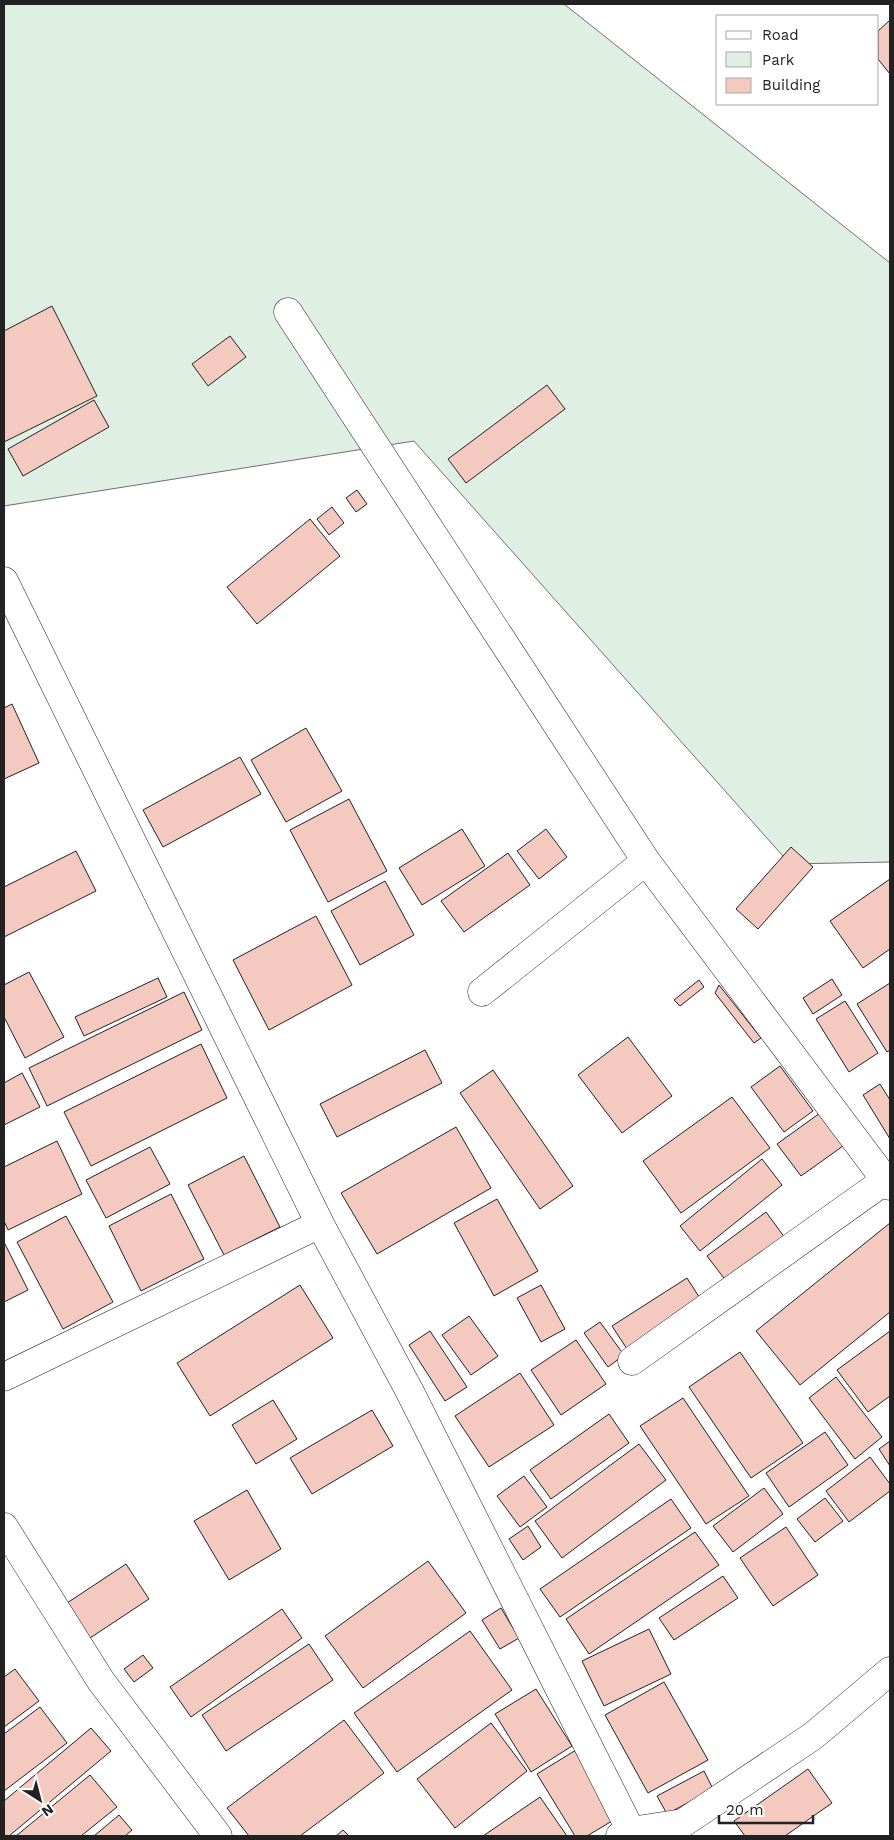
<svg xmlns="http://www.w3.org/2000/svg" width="894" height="1840" font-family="'Work Sans',sans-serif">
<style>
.green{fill:#e0efe3;stroke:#6f6f6f}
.building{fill:#f3c9c0;stroke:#222}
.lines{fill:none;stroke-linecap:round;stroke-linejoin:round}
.minor-casing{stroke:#222;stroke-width:29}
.minor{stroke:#fff;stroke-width:28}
</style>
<rect width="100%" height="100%" fill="#fff"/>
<path class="green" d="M4 4H564L890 263V862L790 864 414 441 4 506Z"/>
<path class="building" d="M890 20V74L878 59V31Z
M52 306 97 396 4 442V331Z
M230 336 246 357 208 386 192 364Z
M547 385 565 409 466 483 448 459Z
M94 400 109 427 23 476 8 449Z
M357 490 367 504 356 512 346 498Z
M332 507 344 523 329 535 317 519Z
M310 519 340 556 257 624 227 587Z
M12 704 39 763 4 779V708Z
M306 728 342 791 286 822 251 760Z
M240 757 261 794 163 847 143 810Z
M349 799 387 871 328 902 290 830Z
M462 829 485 866 422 905 399 868Z
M546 829 567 857 539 879 517 851Z
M791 847 813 867 758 929 736 909Z
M76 851 96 891 4 937V887Z
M508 853 530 885 464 932 441 901Z
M890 879V949L863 968 830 921Z
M385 881 414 935 360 965 331 911Z
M316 916 352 985 269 1030 233 960Z
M29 972 64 1037 25 1058 4 1017V985Z
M158 978 167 997 84 1036 75 1017Z
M832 979 842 995 813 1014 803 998Z
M699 980 704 987 680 1006 674 1000Z
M890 983V1050L887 1052 857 1004Z
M719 985 761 1038 754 1043 715 993Z
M184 992 202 1030 47 1106 29 1068Z
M845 1001 878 1053 849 1072 816 1019Z
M628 1037 672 1096 622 1133 578 1075Z
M201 1044 227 1098 91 1166 64 1112Z
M425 1050 442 1083 337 1137 320 1104Z
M780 1066 813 1111 784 1132 751 1087Z
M493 1070 573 1186 540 1209 460 1093Z
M22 1073 40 1107 4 1125V1083Z
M880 1084 890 1100V1139L863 1095Z
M732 1097 770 1148 681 1213 643 1161Z
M820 1113 843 1146 801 1176 777 1144Z
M456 1127 491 1188 377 1254 341 1193Z
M57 1141 82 1194 8 1230 4 1221V1167Z
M150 1147 170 1184 106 1218 86 1180Z
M244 1156 280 1227 224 1255 188 1185Z
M762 1159 782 1185 700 1251 680 1226Z
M171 1194 204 1259 141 1291 109 1226Z
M497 1199 538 1271 494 1296 454 1223Z
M766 1212 788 1242 730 1286 707 1256Z
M66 1216 113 1302 63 1329 17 1242Z
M890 1223V1312L800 1385 756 1331Z
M4 1242 28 1290 4 1302Z
M687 1278 703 1303 629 1352 612 1326Z
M300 1285 333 1338 210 1416 177 1363Z
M541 1285 565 1329 541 1342 517 1298Z
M469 1316 498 1356 471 1375 442 1335Z
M600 1322 624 1355 608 1367 584 1333Z
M430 1331 467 1387 445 1401 409 1345Z
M890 1331V1396L868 1412 837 1370Z
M576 1340 606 1384 561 1415 531 1370Z
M740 1352 803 1443 751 1478 689 1387Z
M520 1373 554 1425 489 1467 455 1416Z
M836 1377 882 1437 855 1459 809 1398Z
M683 1398 749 1496 706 1524 640 1426Z
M273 1400 297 1439 256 1464 232 1425Z
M372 1410 393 1446 312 1494 290 1458Z
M609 1414 629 1443 551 1499 530 1470Z
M825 1432 848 1465 789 1507 766 1473Z
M890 1441V1466L879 1449Z
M639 1444 666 1480 562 1558 535 1521Z
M870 1457 890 1484V1491L849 1522 826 1491Z
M524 1476 547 1507 520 1527 497 1496Z
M764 1488 783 1514 733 1552 713 1526Z
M247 1490 281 1549 229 1580 194 1521Z
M825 1498 843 1521 815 1542 797 1519Z
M671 1499 691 1528 560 1617 540 1589Z
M528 1526 541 1547 523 1560 509 1539Z
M786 1527 818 1575 773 1606 740 1558Z
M695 1532 719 1565 589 1654 566 1619Z
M428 1561 466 1613 363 1688 325 1636Z
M126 1564 149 1599 90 1638 67 1603Z
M723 1576 738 1598 674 1640 659 1618Z
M501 1608 519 1638 500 1649 482 1620Z
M282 1609 302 1638 191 1717 170 1687Z
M649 1629 671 1674 604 1706 582 1661Z
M470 1631 512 1690 397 1772 354 1713Z
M309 1644 333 1680 226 1751 202 1715Z
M143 1655 153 1668 134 1682 124 1669Z
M15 1669 39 1701 4 1727V1677Z
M664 1682 708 1760 648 1793 605 1715Z
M536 1689 572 1746 531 1772 495 1714Z
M40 1707 67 1743 4 1791V1734Z
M344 1720 384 1773 300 1836H249L227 1808Z
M491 1723 527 1771 455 1828 417 1779Z
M91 1728 111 1751 9 1836H4V1801Z
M576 1750 617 1818 587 1836H575L537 1774Z
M808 1769 832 1803 785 1836H745L734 1821Z
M704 1771 713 1789 667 1814 657 1796Z
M90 1775 117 1807 81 1836H16Z
M540 1797 567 1836H483Z
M119 1815 132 1830 125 1836H94Z
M343 1830 349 1836H336Z"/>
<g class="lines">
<g class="minor-casing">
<path id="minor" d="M288 312 646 861 890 1186
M4 581 320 1224 410 1392 631 1831
M482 992 646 861
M632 1361 890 1177
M4 1377 320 1224
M4 1527 101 1681 218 1836
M620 1836 631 1831 683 1823 813 1736 890 1671"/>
</g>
<use href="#minor" class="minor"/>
</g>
<rect width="894" height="1840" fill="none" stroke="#222222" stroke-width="10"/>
<rect x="716" y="15" width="162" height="90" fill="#ffffff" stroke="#a7a7a7"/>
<rect x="726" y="31" width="25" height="8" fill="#ffffff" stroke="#a7a7a7"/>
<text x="762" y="40" font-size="15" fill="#222222">Road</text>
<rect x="726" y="52" width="25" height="15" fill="#e0efe3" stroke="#a7a7a7"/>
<text x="762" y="65" font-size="15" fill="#222222">Park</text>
<rect x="726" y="78" width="25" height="15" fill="#f3c9c0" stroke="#a7a7a7"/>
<text x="762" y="90" font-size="15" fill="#222222">Building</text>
<g transform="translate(40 1800) rotate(144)" stroke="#ffffff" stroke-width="4" paint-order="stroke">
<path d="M0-4L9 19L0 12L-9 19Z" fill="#222222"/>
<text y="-8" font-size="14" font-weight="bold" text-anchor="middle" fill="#222222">N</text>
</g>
<path d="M719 1815v8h94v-8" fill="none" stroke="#222222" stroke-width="2.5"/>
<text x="726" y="1815" font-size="15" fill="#222222" stroke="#ffffff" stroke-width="4" paint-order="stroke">20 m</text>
</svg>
